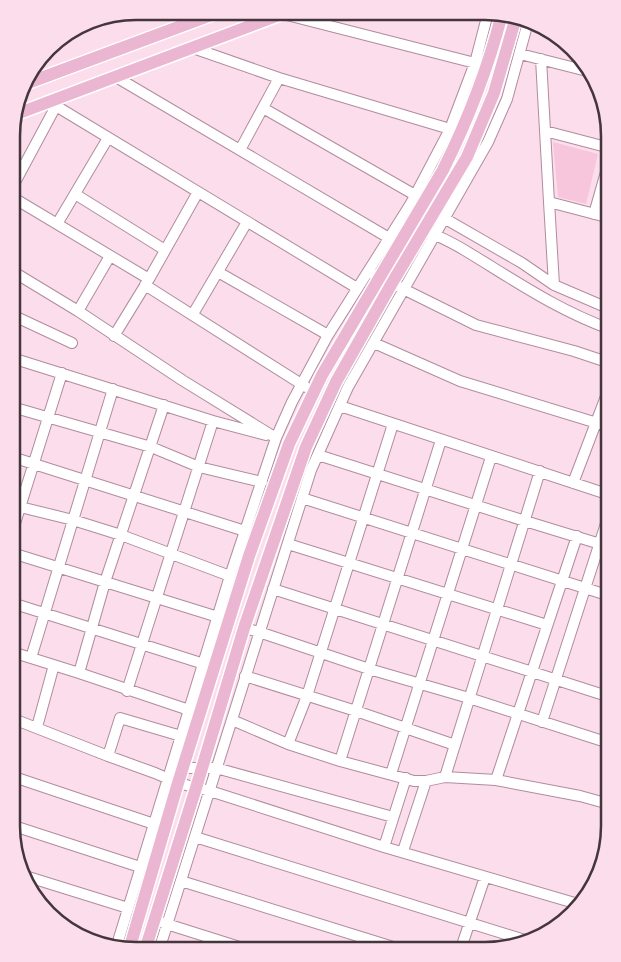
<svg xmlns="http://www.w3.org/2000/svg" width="621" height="962" font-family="'Work Sans',sans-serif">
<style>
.green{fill:#f7c6dc}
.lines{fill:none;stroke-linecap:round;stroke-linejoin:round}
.minor-casing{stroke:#b08c9d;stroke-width:12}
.major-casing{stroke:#fff;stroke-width:15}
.minor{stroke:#fff;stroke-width:10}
.major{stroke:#ebb6d1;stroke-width:12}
.rim{fill:none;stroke:#45363d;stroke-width:2.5}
</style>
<rect width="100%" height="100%" fill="#fcddeb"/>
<path class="green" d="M553 142 598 154 586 204 558 197Z"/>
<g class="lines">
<g class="minor-casing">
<path id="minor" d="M283 14 475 63
M193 48 279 78 450 129
M520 54 587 71
M541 59 549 202 610 218
M116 77 389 238
M263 108 415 195
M545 131 610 148
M240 150 279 78
M12 188 56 106 357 288
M75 194 165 250
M12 197 149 279
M416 202 522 263 554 285 610 309
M549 202 554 285
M594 214 610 158
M405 220C425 231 447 239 466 251 514 280 557 310 610 329
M57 224 108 138
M12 271 78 311 182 380 276 438
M218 272 328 335
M373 274 476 325 574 351 610 363
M145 285 306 387
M78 311 110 256
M193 314 247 222
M12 315 72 343
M114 336 149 279 198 192
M374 343 460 381 610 427
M12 358 213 421 266 435
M340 406 610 495
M12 407 151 447 199 467 262 482
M318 455 525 521 610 547
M12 457 245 531
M573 483 610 386
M302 498 610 596
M12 505 73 520 121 535 230 576
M12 533 62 373
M288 544 547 625
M12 553 218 617
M273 589 610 697
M12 603 204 664
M244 628 259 632 369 669 469 698 609 743
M12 652 79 673 189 710
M31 658 113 389
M79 673 105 582 164 405
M245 676 356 711 455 745
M127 691 213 421
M11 718 108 756 155 773 178 783 210 791 384 847 578 904
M232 720 288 744 340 761 414 781H426L445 777 496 780 580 796 609 804
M542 722 610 511
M37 727 54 665
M288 744 307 696 393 424
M108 756 120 718 181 736
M340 761 441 440
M176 768H216L393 817
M391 774 491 457
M11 776 154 824
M445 777 540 471
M496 780 577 536
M604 802 609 786
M11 825 140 867
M195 837 531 942
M384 847 406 778
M403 851 426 781
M22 875 128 908
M181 881 406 951
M154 920 249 950
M116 948 230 576 276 438 292 402 328 335 410 205 450 129 475 63 488 13
M159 950 311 470 348 387 488 142 507 99 528 22
M460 951 485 877"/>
</g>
<g class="major-casing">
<path id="major" d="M25 84 219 12
M14 115 287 12
M129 950 178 783 249 556 289 444 322 375 443 170C468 120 488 68 502 14
M145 950 196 788 244 628 306 447 336 382 392 283 467 157 494 93 516 17"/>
</g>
<use href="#minor" class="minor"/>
<use href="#major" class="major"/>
</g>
<path d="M0 0H621V962H0ZM136 20H485A116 116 0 0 1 601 136V826A116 116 0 0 1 485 942H136A116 116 0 0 1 20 826V136A116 116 0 0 1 136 20Z" fill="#fcddeb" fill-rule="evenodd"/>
<path class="rim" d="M136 20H485A116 116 0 0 1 601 136V826A116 116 0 0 1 485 942H136A116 116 0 0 1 20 826V136A116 116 0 0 1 136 20Z"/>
</svg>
